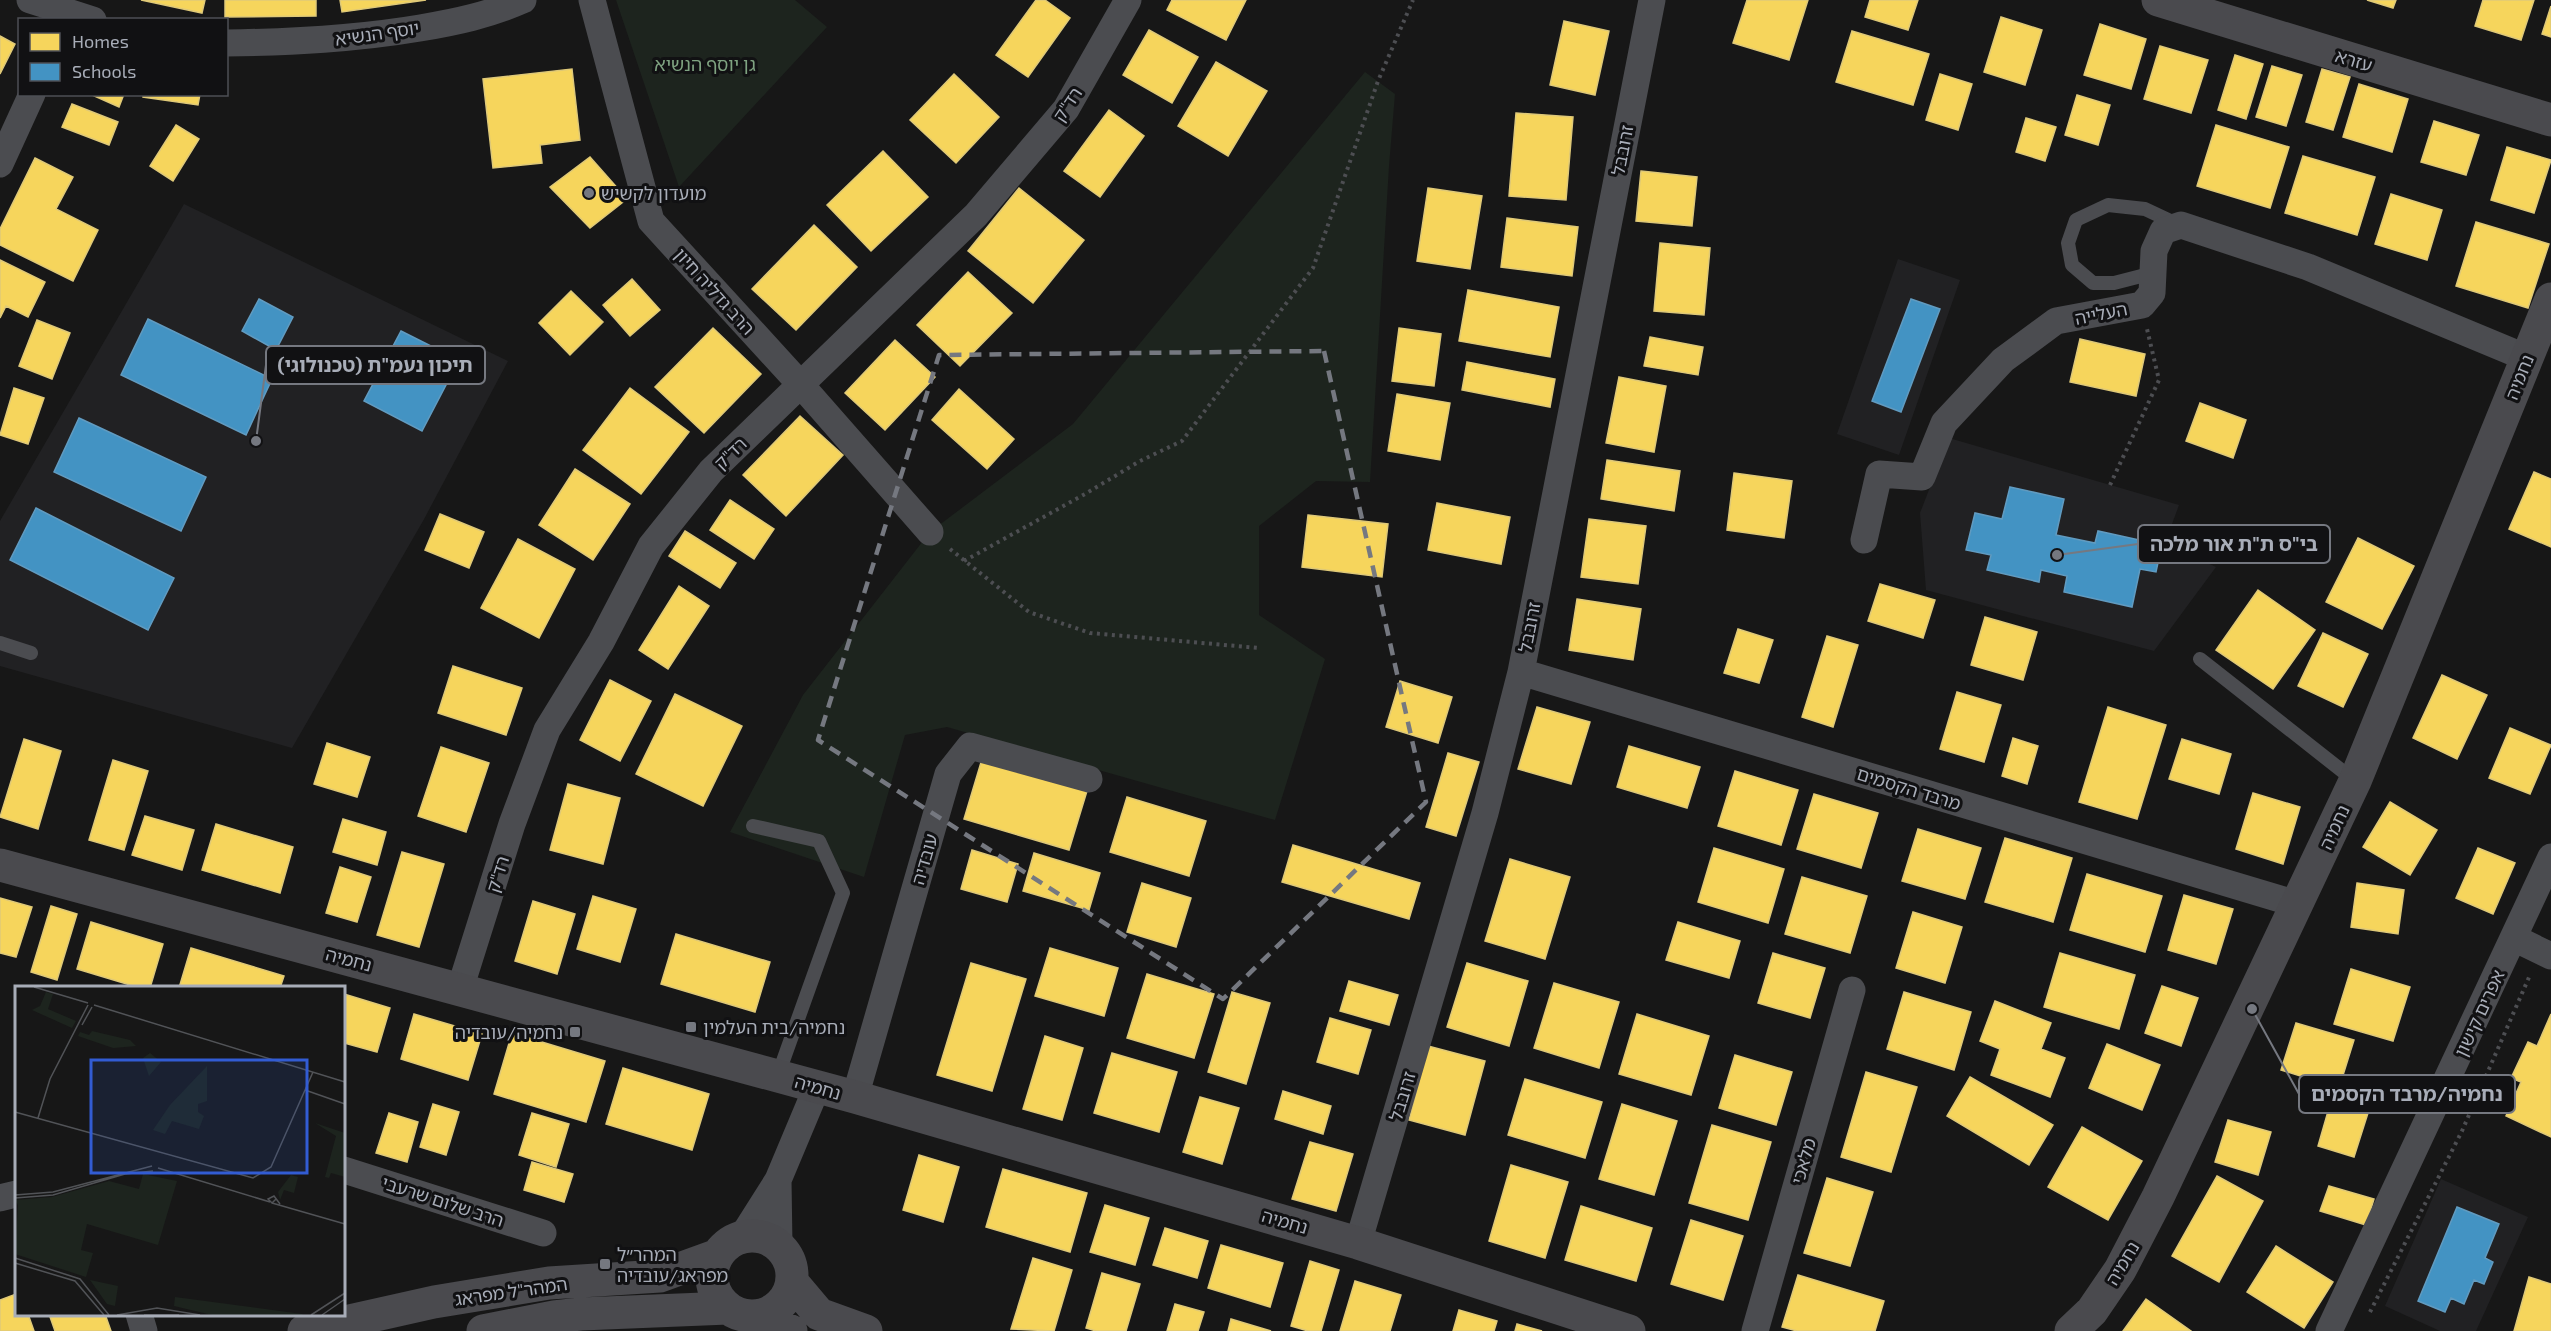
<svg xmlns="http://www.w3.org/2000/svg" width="2551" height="1331" font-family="'Exo 2','Noto Sans Hebrew',sans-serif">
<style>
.built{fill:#212123}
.green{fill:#1d241e}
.homes{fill:#f6d55c;stroke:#dfc978;stroke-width:1.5}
.schools{fill:#4393c3;stroke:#619bc0;stroke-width:1.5}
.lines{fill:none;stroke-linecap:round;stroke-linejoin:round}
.path{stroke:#4d4e52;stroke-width:4;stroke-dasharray:3 4.5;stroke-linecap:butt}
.lane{stroke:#4b4c50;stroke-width:14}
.street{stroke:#4b4c50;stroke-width:27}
.secondary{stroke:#4a4a4e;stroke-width:33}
.marked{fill:none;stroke:#757880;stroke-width:4.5;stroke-dasharray:12 8;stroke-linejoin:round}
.poi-dot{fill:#757880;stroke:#111113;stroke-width:2}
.labels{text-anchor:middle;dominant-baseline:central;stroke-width:6;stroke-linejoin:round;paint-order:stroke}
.street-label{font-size:18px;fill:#a8adb8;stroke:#111113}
.park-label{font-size:18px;fill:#7fa381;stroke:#111113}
.poi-label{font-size:18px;fill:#a8adb8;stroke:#111113;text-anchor:start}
.inset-road{fill:none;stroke:#515357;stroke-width:1.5}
.view{fill:#325cd3;fill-opacity:0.15;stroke:#325cd3;stroke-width:3}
.inset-edge{fill:none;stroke:#a8adb8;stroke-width:3}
.leader{fill:none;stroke:#757880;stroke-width:2}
.callout-dot{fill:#757880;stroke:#111113;stroke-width:2}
.callout{fill:#111113;stroke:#757880;stroke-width:2}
.callout-label{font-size:20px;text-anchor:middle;font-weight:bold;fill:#a8adb8}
</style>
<rect width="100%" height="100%" fill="#171717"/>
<path class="built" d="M184 204 508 361 423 521 292 748 0 666V521Z
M1898 259 1960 280 1899 455 1837 434Z
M1949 438 2179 505 2165 543 2216 567 2154 651 1926 590 1920 513Z
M2441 1179 2528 1217 2476 1331H2440L2385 1306Z"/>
<path class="green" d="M616 0H795L827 27 679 187Z
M1365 72 1395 94 1389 166 1370 482 1316 481 1259 526V615L1325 659 1275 820 947 727 905 735 864 877 730 832 803 695 930 532 1073 424Z"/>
<path class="homes" d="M141 0H205L202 13Z
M225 0H316V16L225 17Z
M340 0H426L342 12Z
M1036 0H1045L1070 18 1028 77 996 55Z
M1172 0H1246L1226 40 1167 10Z
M1747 0H1808L1789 60 1733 43Z
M1870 0H1918L1908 30 1865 17Z
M2367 0H2396L2393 8Z
M2483 0H2534L2521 40 2475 26Z
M2551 6V37L2542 34Z
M2001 17 2042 30 2025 85 1984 72Z
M1564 21 1609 31 1595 95 1550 85Z
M2100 24 2146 39 2131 89 2084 75Z
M1149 30 1198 57 1172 103 1123 75Z
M1852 31 1929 54 1913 105 1836 82Z
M0 36 15 44 0 74Z
M2160 46 2208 60 2191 113 2144 99Z
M2235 55 2263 64 2246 119 2218 110Z
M1216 62 1267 91 1228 156 1178 126Z
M2272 66 2302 75 2286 126 2256 117Z
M572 69 580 140 540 145 542 163 493 168 483 79Z
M2322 69 2350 77 2333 130 2306 122Z
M954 74 999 117 956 163 910 120Z
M1940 74 1972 84 1958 130 1926 120Z
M2359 84 2408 99 2392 152 2343 137Z
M90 94H124L119 107Z
M143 94H200L198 105 143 97Z
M2077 95 2110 105 2098 145 2065 135Z
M72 104 118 122 109 145 62 127Z
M1109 110 1144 136 1100 197 1064 171Z
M1516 113 1573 117 1566 200 1509 196Z
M2026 118 2056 127 2045 161 2016 152Z
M2434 121 2479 135 2466 175 2421 162Z
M176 125 199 139 173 181 150 166Z
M2216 125 2289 147 2270 208 2197 186Z
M2507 147 2551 160 2534 213 2491 200Z
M883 151 928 197 871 251 827 205Z
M2303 156 2375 177 2357 235 2285 213Z
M590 157 627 199 590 228 550 187Z
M35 158 73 177 56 209 98 230 73 281 0 245V229Z
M1641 171 1697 177 1692 226 1636 221Z
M1019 188 1084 240 1033 303 968 251Z
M1428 188 1482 196 1470 269 1417 261Z
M2391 194 2442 210 2427 260 2375 244Z
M1507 218 1578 227 1572 276 1501 267Z
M2476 222 2549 244 2528 308 2456 286Z
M814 225 857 267 796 330 752 289Z
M1660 243 1710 248 1704 315 1654 311Z
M0 260 45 282 28 317 6 306 0 318Z
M968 272 1012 313 960 366 917 325Z
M632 279 660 310 630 336 603 305Z
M1468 290 1559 307 1550 357 1459 341Z
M571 291 603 322 570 355 539 323Z
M37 320 70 333 52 379 19 366Z
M713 328 761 374 704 433 655 387Z
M1399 328 1441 334 1434 386 1392 381Z
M1650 337 1703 347 1698 375 1644 366Z
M2080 339 2145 354 2136 396 2070 382Z
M895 340 935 377 885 430 845 393Z
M1467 362 1555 379 1550 407 1462 390Z
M1619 377 1666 386 1654 452 1606 443Z
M14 388 44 398 28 444 0 435Z
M630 388 689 432 641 494 583 450Z
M959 389 1014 439 987 469 932 420Z
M1397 394 1450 403 1440 460 1388 451Z
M2200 403 2246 420 2233 458 2186 441Z
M800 416 843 455 786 516 743 475Z
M1607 460 1680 471 1674 511 1601 499Z
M575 469 630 504 593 560 539 525Z
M2534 472 2551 479V547L2509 529Z
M1734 473 1792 481 1784 538 1727 530Z
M730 500 774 529 754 559 710 530Z
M1437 503 1510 517 1501 564 1428 550Z
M440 514 484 532 469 568 425 550Z
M1308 515 1388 524 1382 577 1302 567Z
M1589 519 1646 526 1638 584 1581 577Z
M685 531 736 563 720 588 669 556Z
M2358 538 2414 566 2382 629 2326 602Z
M518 539 575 569 539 638 481 608Z
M1880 584 1935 600 1923 638 1868 621Z
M679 586 709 606 668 669 639 650Z
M2258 590 2315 630 2273 689 2216 650Z
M1577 599 1641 609 1633 660 1569 650Z
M1985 617 2037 632 2023 680 1971 665Z
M1738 629 1773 640 1759 683 1724 673Z
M2323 633 2368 654 2343 707 2298 686Z
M1827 636 1858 645 1833 727 1802 717Z
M453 666 522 688 506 735 438 713Z
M2442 675 2487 695 2457 759 2413 738Z
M610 680 651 701 620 761 580 740Z
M1400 681 1452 697 1438 743 1386 727Z
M1957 692 2001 705 1984 762 1940 749Z
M675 694 742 726 703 806 636 774Z
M1537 707 1590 722 1571 784 1518 769Z
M2108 707 2166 725 2137 819 2079 802Z
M2510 728 2551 745 2530 794 2489 778Z
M2013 738 2038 746 2027 784 2002 776Z
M24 739 61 751 38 829 0 817Z
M2182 739 2231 754 2219 794 2169 779Z
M327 743 370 757 357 797 314 784Z
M1629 746 1700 767 1687 808 1617 787Z
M441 747 489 763 466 832 418 816Z
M1448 753 1479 762 1456 836 1426 827Z
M982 759 1087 791 1069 850 964 819Z
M113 760 148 771 124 850 89 840Z
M1735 771 1798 790 1781 845 1718 826Z
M568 784 620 798 603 864 550 850Z
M2253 793 2300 807 2283 864 2236 849Z
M1814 794 1878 813 1861 868 1797 849Z
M1127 797 1206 821 1189 876 1110 852Z
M2390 802 2437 830 2410 875 2363 847Z
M145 816 194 830 182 870 132 855Z
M343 819 386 832 377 865 333 852Z
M216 824 293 847 280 893 202 870Z
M1918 829 1981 848 1965 899 1902 881Z
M2005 838 2072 858 2053 922 1985 902Z
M1293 845 1420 883 1409 919 1282 882Z
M1714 848 1784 869 1768 923 1698 902Z
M2478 848 2515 863 2493 914 2456 898Z
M972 850 1018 864 1007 902 961 889Z
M402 852 444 864 419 947 377 935Z
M1034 853 1100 873 1089 910 1023 891Z
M1510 859 1570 877 1545 959 1485 941Z
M340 867 371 877 357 922 326 913Z
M2087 874 2162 896 2145 952 2070 930Z
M1802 877 1867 896 1850 953 1785 934Z
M1142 883 1191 898 1176 947 1127 932Z
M2357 883 2404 890 2398 934 2351 927Z
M2184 895 2233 909 2216 964 2168 950Z
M593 896 636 909 620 962 577 949Z
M0 898 32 907 16 957 0 953Z
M533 901 575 914 557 974 515 961Z
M51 906 77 914 57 980 31 972Z
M1913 912 1962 927 1945 983 1896 968Z
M91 922 163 944 150 988H140L77 969Z
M1678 922 1740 941 1729 978 1666 960Z
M676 934 770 962 755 1012 661 984Z
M191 948 284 976 280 988H179Z
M1050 948 1118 968 1104 1016 1035 996Z
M1773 953 1825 968 1810 1018 1758 1003Z
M2060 953 2135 975 2119 1029 2044 1007Z
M971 963 1026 979 992 1091 937 1075Z
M1467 963 1528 981 1509 1046 1447 1027Z
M2351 969 2410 987 2393 1041 2334 1024Z
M1147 974 1214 994 1194 1058 1127 1038Z
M1349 981 1398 995 1389 1025 1340 1011Z
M1554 983 1619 1002 1599 1068 1534 1048Z
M2162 986 2198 998 2181 1046 2145 1033Z
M1232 992 1270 1003 1246 1084 1208 1072Z
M1904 992 1971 1012 1954 1070 1887 1049Z
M344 994 390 1008 377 1052 344 1043Z
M1995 1001 2051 1023 2041 1049 2065 1058 2050 1097 1991 1075 2000 1049 1980 1041Z
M414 1014 482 1034 468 1080 401 1059Z
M1637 1014 1709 1036 1691 1095 1619 1074Z
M2551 1014V1137L2506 1116 2521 1082 2511 1078 2528 1042 2537 1046Z
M1330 1018 1371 1030 1358 1074 1317 1062Z
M2296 1023 2354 1040 2339 1088 2281 1070Z
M512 1033 605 1061 586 1122 494 1094Z
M1045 1036 1083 1048 1062 1120 1023 1109Z
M2107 1044 2160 1065 2142 1110 2089 1088Z
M1428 1046 1485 1061 1465 1135 1409 1120Z
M1112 1053 1177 1072 1159 1132 1094 1113Z
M1735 1055 1792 1072 1776 1125 1719 1108Z
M623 1068 709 1094 692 1150 606 1124Z
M1866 1072 1917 1087 1891 1172 1841 1157Z
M1970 1077 2053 1125 2029 1165 1947 1116Z
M1525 1079 1602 1102 1585 1158 1508 1135Z
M1283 1091 1331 1106 1323 1134 1275 1119Z
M1200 1097 1239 1108 1222 1164 1183 1152Z
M2331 1101 2368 1113 2354 1157 2318 1146Z
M433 1104 459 1112 446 1155 420 1147Z
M1622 1104 1677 1121 1654 1195 1599 1179Z
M389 1113 418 1122 407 1162 376 1153Z
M532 1113 569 1124 556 1167 519 1155Z
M2228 1120 2271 1132 2258 1175 2215 1162Z
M1712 1125 1771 1142 1748 1220 1689 1203Z
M2082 1127 2142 1161 2108 1220 2048 1187Z
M1310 1142 1353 1154 1336 1211 1292 1199Z
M919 1155 959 1167 943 1222 903 1210Z
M532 1162 573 1174 564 1202 524 1190Z
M1511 1165 1568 1182 1545 1258 1489 1241Z
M1003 1169 1087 1193 1070 1252 986 1227Z
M2217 1176 2263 1201 2219 1282 2172 1256Z
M1827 1178 1873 1192 1850 1266 1804 1253Z
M2329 1186 2374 1199 2366 1225 2320 1211Z
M1105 1205 1149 1218 1135 1265 1090 1252Z
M1581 1206 1652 1228 1636 1281 1565 1260Z
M1691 1220 1743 1236 1723 1300 1671 1284Z
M1165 1228 1208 1241 1197 1278 1153 1265Z
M1221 1245 1283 1263 1270 1307 1208 1288Z
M2276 1246 2333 1282 2304 1328 2247 1292Z
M1033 1258 1072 1270 1054 1331 1011 1329Z
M1310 1261 1339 1270 1321 1331H1308L1291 1326Z
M1102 1273 1140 1284 1126 1331H1096L1086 1328Z
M1798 1275 1884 1301 1875 1331H1797L1782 1327Z
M2529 1277 2551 1284V1331H2514Z
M1355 1281 1401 1295 1390 1331H1340Z
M16 1294V1314H28L34 1331H0V1300Z
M2146 1299 2191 1331H2123Z
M1175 1304 1204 1312 1198 1331H1167Z
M1459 1310 1497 1321 1494 1331H1453Z
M49 1314H105L111 1331H55Z
M1231 1319 1271 1331H1228Z
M1517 1324 1542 1331H1515Z"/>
<path class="schools" d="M259 299 293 317 276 350 242 331Z
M1911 299 1940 309 1901 412 1872 401Z
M148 319 272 379 246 435 121 375Z
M401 331 459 360 422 431 364 401Z
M79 418 206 477 181 531 54 472Z
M2010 487 2064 499 2056 535 2095 543 2098 531 2144 541 2141 554 2159 558 2156 572 2140 569 2132 607 2064 592 2067 576 2041 570 2039 582 1987 570 1991 555 1966 550 1975 513 2002 519Z
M36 508 174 578 148 630 10 560Z
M2457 1207 2499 1224 2485 1258 2493 1262 2484 1284 2474 1280 2464 1304 2451 1298 2445 1312 2418 1301Z"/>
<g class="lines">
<path class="path" d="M2110 485 2159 380 2147 329
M950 549 1029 612 1090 633 1259 648
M964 561 1085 494 1140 461 1182 441 1313 268 1378 81 1413 0
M2370 1312 2462 1131 2530 975"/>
<path class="lane" d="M2153 273 2114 283H2093L2072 265 2068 243 2076 220 2108 205 2145 209 2179 225
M0 643 31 653
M2200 659 2355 781
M753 826 819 841 843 893 778 1075"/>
<path class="street" d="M30 0 93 20
M592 0 651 221 801 385 930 532
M226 43C293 42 355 39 420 28 456 22 489 15 523 0
M0 164 32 94
M1864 540 1879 474 1922 477 1944 423 2003 360 2056 321 2142 305 2152 293 2154 251 2163 231 2181 225 2308 267 2527 358
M1521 672 2297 904
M2514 938 2551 956
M460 989 512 824 547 730 601 642 651 546 711 471 976 215 1066 109 1128 0
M855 1097 948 774 970 746 1089 779
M344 1170 543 1233
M778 1180 779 1246
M0 1198 16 1194
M742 1237 778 1180 817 1087
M1358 1243 1485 813 1521 672 1652 0
M139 1314 144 1331
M1755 1331 1852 990
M2329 1331 2551 857"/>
<path class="secondary" d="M2158 0 2551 120
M0 865 855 1097 1358 1243 1629 1331
M712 1276a40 40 0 1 1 80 0a40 40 0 1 1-80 0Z
M792 1282 819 1314 866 1331
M754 1316 791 1331
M304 1331 434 1302 549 1283 660 1276 718 1255
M483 1331 554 1317 581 1314 728 1308
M2071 1331 2092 1311 2120 1270 2158 1197 2355 781 2551 299"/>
</g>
<path class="marked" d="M1324 351 1426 802 1223 999 818 740 939 355Z"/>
<g class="poi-dot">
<circle cx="589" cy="193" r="6"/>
<rect x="685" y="1021" width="12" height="12" rx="3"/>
<rect x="569" y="1026" width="12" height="12" rx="3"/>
<rect x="599" y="1258" width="12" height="12" rx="3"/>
</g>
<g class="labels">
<g class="street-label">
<text transform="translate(377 33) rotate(-8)">יוסף הנשיא</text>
<text transform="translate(2354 60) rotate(17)">עזרא</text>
<text transform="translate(1067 104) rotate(-56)">רד"ק</text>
<text transform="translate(1622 150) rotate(-79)">זרובבל</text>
<text transform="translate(715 291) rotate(48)">הרב גדליה חיון</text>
<text transform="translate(2101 313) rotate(-11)">העלייה</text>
<text transform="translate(2519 377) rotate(-68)">נחמיה</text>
<text transform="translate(730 453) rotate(-44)">רד"ק</text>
<text transform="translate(1529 627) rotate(-79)">זרובבל</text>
<text transform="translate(1909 788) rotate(17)">מרבד הקסמים</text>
<text transform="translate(2334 827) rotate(-65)">נחמיה</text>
<text transform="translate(924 859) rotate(-74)">עובדיה</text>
<text transform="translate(497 874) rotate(-72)">רד"ק</text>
<text transform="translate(349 959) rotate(15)">נחמיה</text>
<text transform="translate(2479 1013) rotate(-65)">אפרים קישון</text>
<text transform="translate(818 1087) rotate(16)">נחמיה</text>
<text transform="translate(1402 1096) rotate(-73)">זרובבל</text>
<text transform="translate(1803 1161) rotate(-74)">מלאכי</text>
<text transform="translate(443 1201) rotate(18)">הרב שלום שרעבי</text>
<text transform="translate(1285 1221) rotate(16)">נחמיה</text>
<text transform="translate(2122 1263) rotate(-59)">נחמיה</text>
<text transform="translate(511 1291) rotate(-8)">המהר"ל מפראג</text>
</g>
<g class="park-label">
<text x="705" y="64">גן יוסף הנשיא</text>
</g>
<g class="poi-label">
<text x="601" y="193">מועדון לקשיש</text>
<text x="703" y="1027">נחמיה/בית העלמין</text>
<text x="563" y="1032" text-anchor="end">נחמיה/עובדיה</text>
<text x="617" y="1254">המהר״ל<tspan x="617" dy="21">מפראג/עובדיה</tspan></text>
</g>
</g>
<g transform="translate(15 986)">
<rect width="330" height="330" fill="#171717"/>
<path d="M31 6 38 8 33 23 61 35 57 42 17 24 25 20ZM77 45 115 54 121 60 98 62 63 50 65 46 74 49ZM135 67 146 76 134 90 128 72ZM192 80V115L183 118V126L189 130 184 143 157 135 150 148 138 144 155 119ZM300 137 330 147V191L316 187 314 192 310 191 321 150ZM128 188 162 195 143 259 72 238 66 264 78 267 71 291 0 268 3 219 0 214 37 211 94 195 124 203ZM276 189 283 191 279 207 269 204 265 214 263 206ZM75 294 103 300 100 320 92 318ZM160 311 287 328 288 329H197L159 320Z" fill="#1d241e"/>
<path class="inset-road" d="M19 1 73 17M79 19 330 96M67 39 77 21M290 104 330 118M0 126 238 192 256 181 298 86M23 132 35 93 73 19M143 182 255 216M0 209 38 206 137 180M0 212 38 209 110 188 138 185M261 213 257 217 253 213 259 210 265 218M257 217 330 238M0 272 65 293 94 329M0 277 60 295 89 329M102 329 142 322 185 329M129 329H164M296 329 330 307M307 329 330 313"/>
<path class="view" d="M76 74H292V187H76Z"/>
<rect width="330" height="330" class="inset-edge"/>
</g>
<path class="leader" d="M256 441L266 365M2057 555L2138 544M2252 1009L2299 1094"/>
<g class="callout-dot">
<circle cx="256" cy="441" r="6"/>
<circle cx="2057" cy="555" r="6"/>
<circle cx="2252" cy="1009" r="6"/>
</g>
<g class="callout">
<rect x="266" y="346" width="219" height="38" rx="6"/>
<rect x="2138" y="525" width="192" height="38" rx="6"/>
<rect x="2299" y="1075" width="216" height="38" rx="6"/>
</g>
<g class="callout-label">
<text x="375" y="372">תיכון נעמ"ת (טכנולוגי)</text>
<text x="2234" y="551">בי"ס ת"ת אור מלכה</text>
<text x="2407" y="1101">נחמיה/מרבד הקסמים</text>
</g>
<rect x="18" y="18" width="210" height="78" fill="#111113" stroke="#4d4f55" stroke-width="1.5"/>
<rect x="30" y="33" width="30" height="18" fill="#f6d55c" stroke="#4d4f55" stroke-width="1.5"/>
<text x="72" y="48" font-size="18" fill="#a8adb8">Homes</text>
<rect x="30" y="63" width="30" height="18" fill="#4393c3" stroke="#4d4f55" stroke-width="1.5"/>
<text x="72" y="78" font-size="18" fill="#a8adb8">Schools</text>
</svg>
